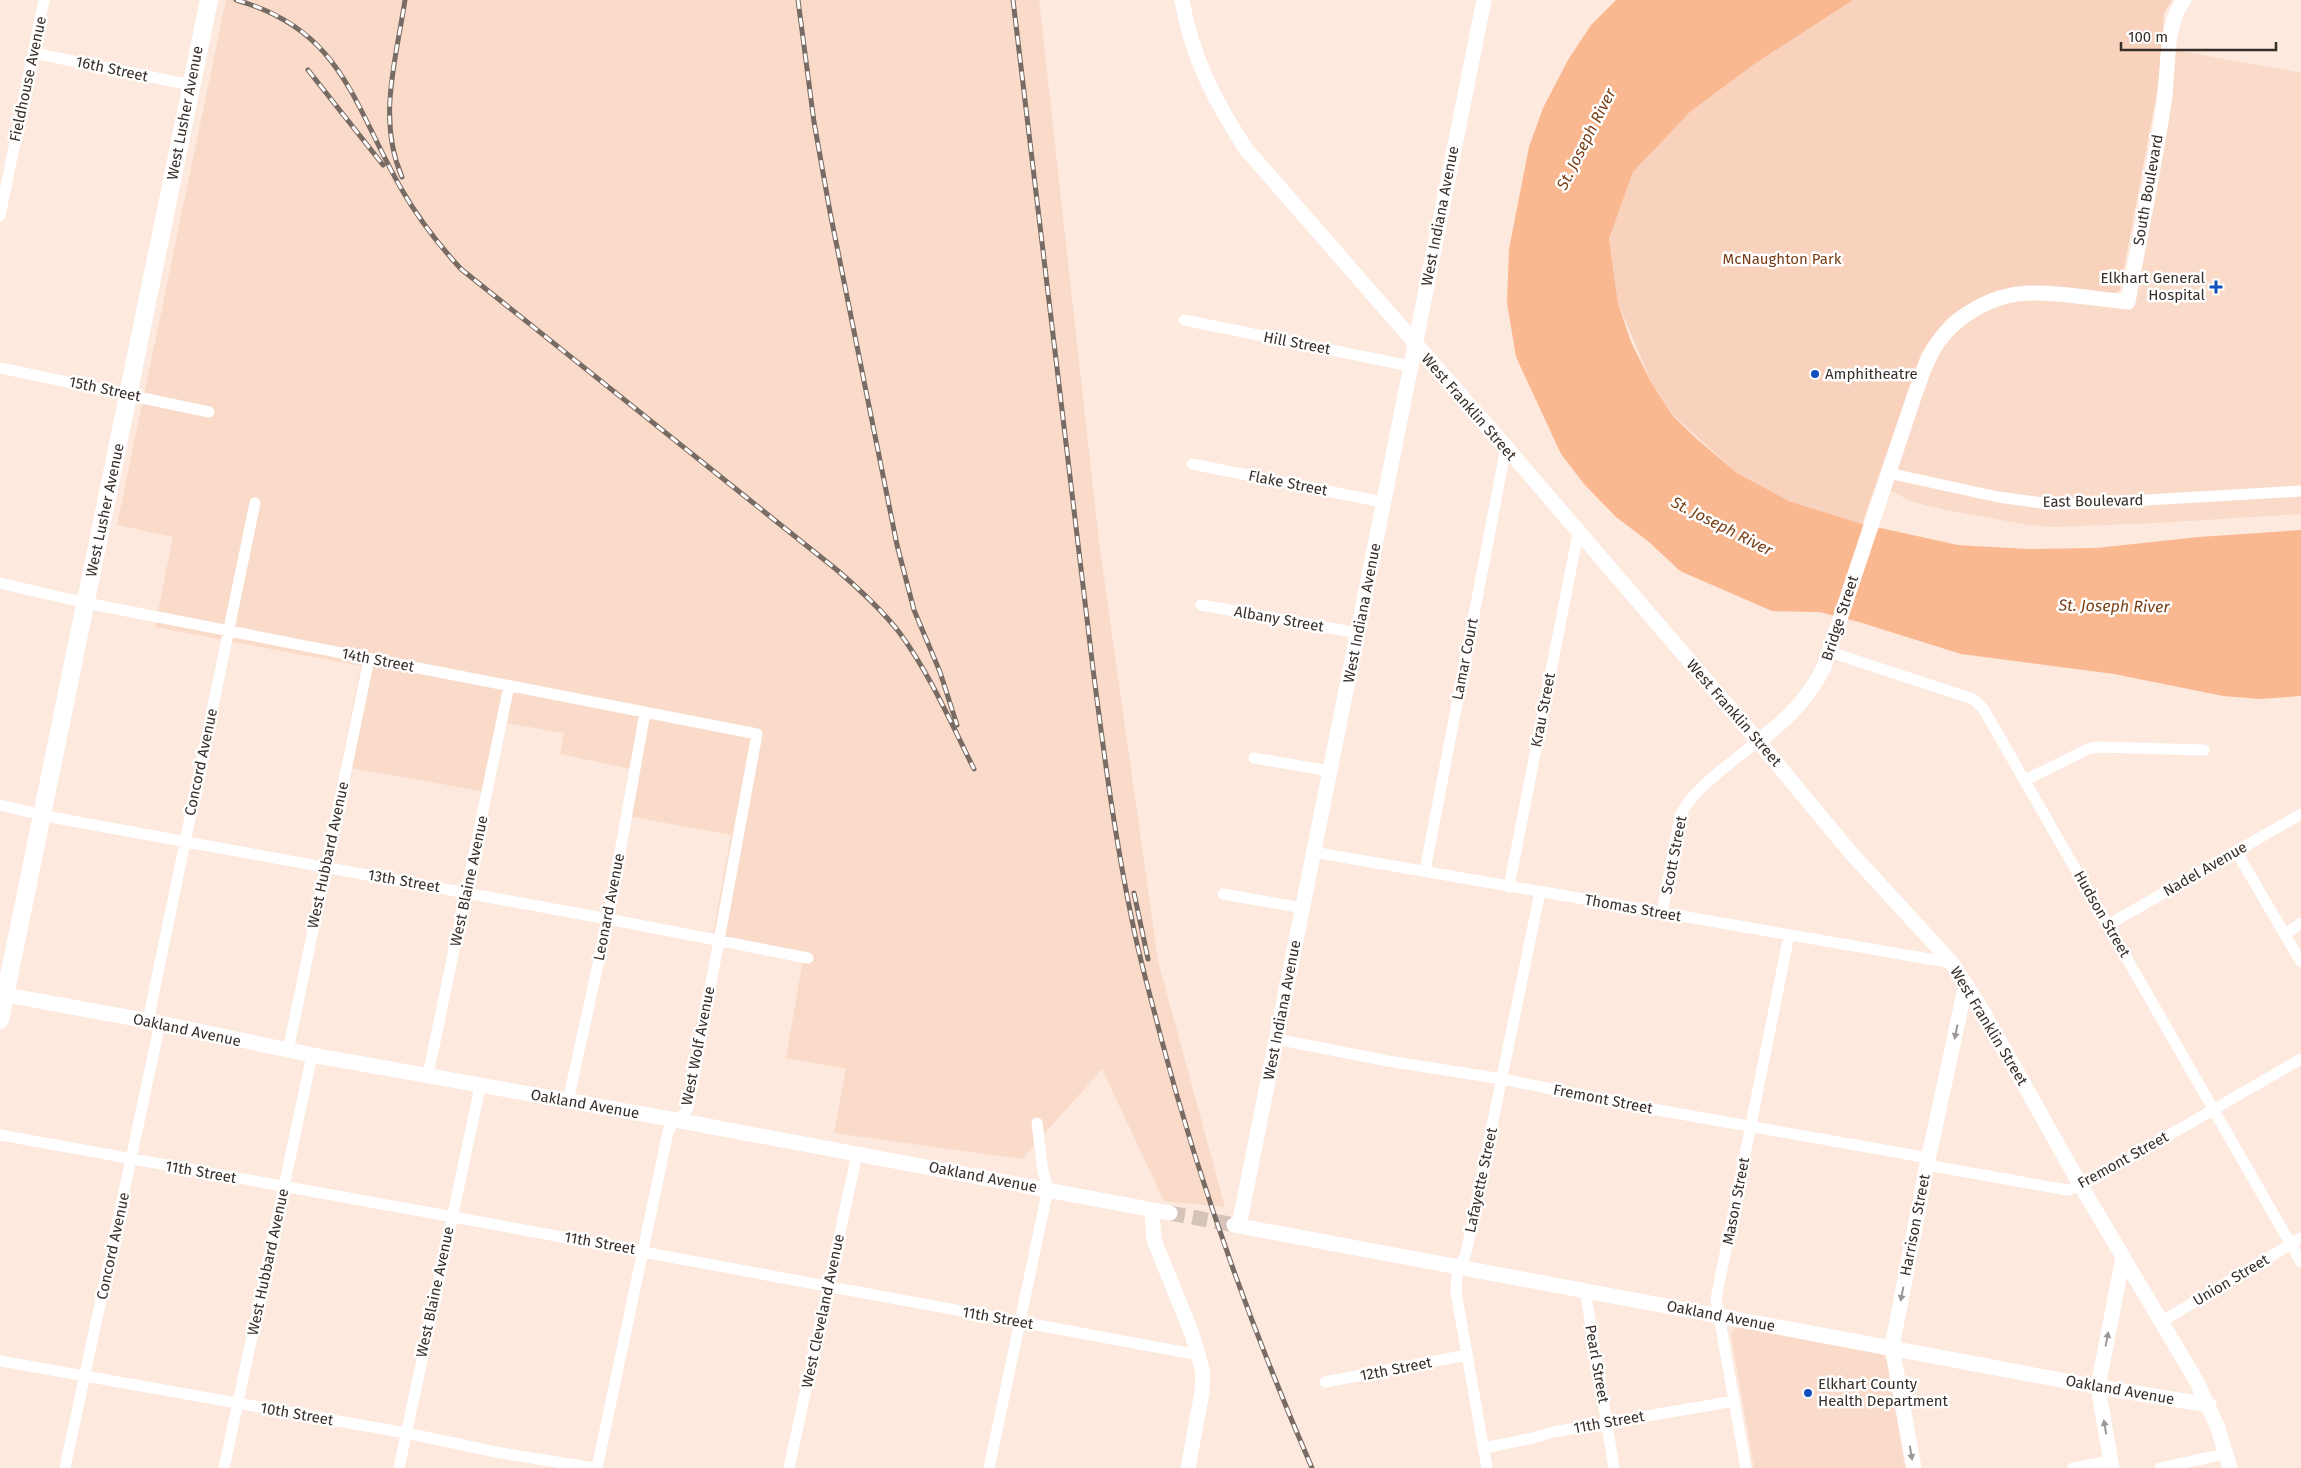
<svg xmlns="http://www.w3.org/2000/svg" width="2301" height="1468" font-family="'Fira Sans',sans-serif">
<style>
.built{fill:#fadac8}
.green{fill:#f8d2bd}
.water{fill:#fab891}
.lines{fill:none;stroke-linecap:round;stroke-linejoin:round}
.secondary-tunnel{stroke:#d6c4ba;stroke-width:15;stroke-dasharray:15 8;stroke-linecap:butt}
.street{stroke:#fff;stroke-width:11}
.secondary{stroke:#fff;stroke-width:15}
.primary{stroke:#fff;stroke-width:18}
.rail-casing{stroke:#786b64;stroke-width:5}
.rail{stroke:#fff;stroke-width:3;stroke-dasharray:9;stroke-linecap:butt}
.oneway{fill:#9c9694}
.poi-dot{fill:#124fbb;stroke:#fff;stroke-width:2}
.labels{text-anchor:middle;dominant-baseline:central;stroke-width:5;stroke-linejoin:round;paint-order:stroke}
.street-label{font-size:15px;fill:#382e29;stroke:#fff}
.park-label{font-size:15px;fill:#783d14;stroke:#fff}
.poi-label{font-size:15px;fill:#382e29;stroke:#fff;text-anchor:start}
.water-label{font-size:16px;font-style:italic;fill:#7a3e15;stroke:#fff}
</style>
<rect width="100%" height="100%" fill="#fde9de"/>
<path class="built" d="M226 0H1039L1099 542 1158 961 1225 1207 1164 1201 1102 1069 1022 1159 834 1133 846 1069 786 1058 803 960 711 946 731 835 622 815 631 769 560 754 564 733 507 723 492 793 341 766 361 666 155 627 173 537 117 525Z
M2170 49 2301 73V514L2156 523 2055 527 2029 525 1946 510 1909 501 1898 494 1884 489 1924 370 1949 330 2008 297 2129 302Z
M1740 1327 1884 1355 1887 1362 1905 1468H1754L1731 1335 1734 1329Z"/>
<path class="green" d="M1853 0H2172L2164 13 2161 61 2156 98 2120 290 2113 294 2015 287 1985 295 1957 311 1946 320 1921 354 1862 524 1789 501 1737 473 1673 415 1652 384 1618 303 1609 239 1633 172 1690 112 1756 63Z"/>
<path class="water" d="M1616 0H1853L1756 63 1690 112 1633 172 1609 239 1618 303 1631 342 1652 384 1673 416 1698 440 1737 473 1789 501 1862 524 1958 545 2027 549 2096 548 2199 537 2301 530V696L2259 699 2223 696 2114 674 1961 654 1859 622 1819 612 1772 611 1680 571 1649 542 1616 517 1584 484 1561 454 1516 357 1507 303 1509 249 1529 147 1543 108 1568 60 1591 25Z"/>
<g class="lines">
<path class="secondary-tunnel" d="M1170 1213 1234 1225"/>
<path class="street" d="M33 53 191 85
M0 216 44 0
M1184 320 1410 366
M0 368 209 412
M1192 464 1383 502
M1888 473 1998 497 2050 504 2095 503 2301 491
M0 583 86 603 757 734 688 1108C682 1118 672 1121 668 1132L597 1468
M1201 605 1358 633
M1830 652 1973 699 1983 708 2301 1262
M1254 758 1330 771
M2025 780 2088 749 2098 747 2204 750
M0 805 56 818 608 919 808 958
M2236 851 2301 962
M1313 852 1952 963
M1425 871 1506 447
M1509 887 1578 533
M1223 894 1303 908
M1662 913 1680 816C1691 790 1735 760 1758 741
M2108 925 2301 814
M2285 934 2301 923
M148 1021 255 503
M1276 1039 1388 1061 1502 1079 1641 1107 1929 1158
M288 1051 369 659
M428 1075 509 686
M568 1101 608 919 645 713
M0 1135C400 1206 800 1281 1199 1355
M1927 1165 2067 1190 2081 1186 2301 1059
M1585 1290 1614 1468
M2161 1322 2301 1238
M0 1361 406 1433 501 1453 594 1468
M1325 1382 1467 1355
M1484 1448 1533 1438 1553 1432 1735 1401
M65 1468 160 1023
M224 1468 312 1055
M399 1468 480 1087
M789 1468 857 1154
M989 1468 1048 1189 1043 1172 1037 1123
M1487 1468 1456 1292 1457 1273 1466 1253 1540 892
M1746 1468 1716 1299 1789 935
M2073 1468 2111 1461
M2160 1468 2226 1454"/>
<path class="secondary" d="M1182 0C1191 55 1215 102 1246 149L1506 447 1758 741 1851 853 1952 963 1985 1015 2081 1186 2197 1382 2218 1428 2230 1468
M1758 741C1787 720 1808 699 1824 667L1916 391C1922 375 1927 357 1938 342 1958 314 1994 294 2029 293 2062 292 2095 299 2128 302 2140 235 2154 170 2164 103 2169 73 2164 24 2184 0
M0 994 160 1023 312 1055 676 1120 1170 1213
M1152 1210 1154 1240 1192 1334 1203 1372 1202 1392 1188 1468
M1234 1225 2098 1387 2209 1405
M1239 1226 1484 0
M1914 1468 1892 1347 1927 1165 1966 984
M2112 1468 2098 1387 2123 1257"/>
<path class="primary" d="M0 1020 209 0"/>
<g class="rail-casing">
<path id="rail" d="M236 0C343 30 353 105 402 190 418 218 439 245 461 269L837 570C859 589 881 609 899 632 930 674 951 723 974 769
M798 0 814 122 830 212 897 545 914 610 940 672 957 725
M1013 0 1093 669C1104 754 1115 840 1133 925 1140 961 1151 998 1160 1034 1199 1183 1251 1327 1312 1468
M308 70 383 165
M402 177C377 119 396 60 405 0
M1134 893 1148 959"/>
</g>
<use href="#rail" class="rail"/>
</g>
<defs><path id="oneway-solid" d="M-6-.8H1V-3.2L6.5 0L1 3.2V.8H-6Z" transform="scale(1.25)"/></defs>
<g class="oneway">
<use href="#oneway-solid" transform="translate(1956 1032) rotate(102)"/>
<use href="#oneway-solid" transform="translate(1902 1294) rotate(101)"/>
<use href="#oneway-solid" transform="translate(2107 1339) rotate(-79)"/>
<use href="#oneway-solid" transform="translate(2105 1427) rotate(-100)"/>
<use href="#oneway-solid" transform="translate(1911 1453) rotate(80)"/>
</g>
<g class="poi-dot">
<path d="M2213.5 279.5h5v5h5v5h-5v5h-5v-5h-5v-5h5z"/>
<circle cx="1815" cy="374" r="5"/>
<circle cx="1808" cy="1393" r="5"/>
</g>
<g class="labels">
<g class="street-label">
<text transform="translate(112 69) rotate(12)">16th Street</text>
<text transform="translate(28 79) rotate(-78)">Fieldhouse Avenue</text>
<text transform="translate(185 113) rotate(-79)">West Lusher Avenue</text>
<text transform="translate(2148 190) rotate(-80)">South Boulevard</text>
<text transform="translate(1440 216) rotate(-79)">West Indiana Avenue</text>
<text transform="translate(1297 343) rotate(11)">Hill Street</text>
<text transform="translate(105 389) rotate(12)">15th Street</text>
<text transform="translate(1469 407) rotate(49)">West Franklin Street</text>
<text transform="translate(1288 483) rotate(11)">Flake Street</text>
<text transform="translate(2093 501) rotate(-1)">East Boulevard</text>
<text transform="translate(105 510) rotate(-78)">West Lusher Avenue</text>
<text transform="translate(1362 613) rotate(-79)">West Indiana Avenue</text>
<text transform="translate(1840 618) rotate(-72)">Bridge Street</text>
<text transform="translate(1279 619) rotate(10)">Albany Street</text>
<text transform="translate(1465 659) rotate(-79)">Lamar Court</text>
<text transform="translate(378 660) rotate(11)">14th Street</text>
<text transform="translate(1543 710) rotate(-79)">Krau Street</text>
<text transform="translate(1734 713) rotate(49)">West Franklin Street</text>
<text transform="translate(201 762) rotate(-78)">Concord Avenue</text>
<text transform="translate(328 855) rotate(-78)">West Hubbard Avenue</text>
<text transform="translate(1674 855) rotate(-79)">Scott Street</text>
<text transform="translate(2205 869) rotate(-30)">Nadel Avenue</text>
<text transform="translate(404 881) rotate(10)">13th Street</text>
<text transform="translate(469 881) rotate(-78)">West Blaine Avenue</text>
<text transform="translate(609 907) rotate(-79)">Leonard Avenue</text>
<text transform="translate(1633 908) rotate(10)">Thomas Street</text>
<text transform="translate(2102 914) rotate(60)">Hudson Street</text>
<text transform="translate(1282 1010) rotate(-79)">West Indiana Avenue</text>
<text transform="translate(1989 1026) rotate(59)">West Franklin Street</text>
<text transform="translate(187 1030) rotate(12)">Oakland Avenue</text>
<text transform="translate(698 1046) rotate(-79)">West Wolf Avenue</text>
<text transform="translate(1603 1099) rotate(11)">Fremont Street</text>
<text transform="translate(585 1104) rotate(10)">Oakland Avenue</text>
<text transform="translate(2123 1160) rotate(-29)">Fremont Street</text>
<text transform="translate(201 1172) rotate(10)">11th Street</text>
<text transform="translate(983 1177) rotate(11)">Oakland Avenue</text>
<text transform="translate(1481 1180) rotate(-78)">Lafayette Street</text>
<text transform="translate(1736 1201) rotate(-79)">Mason Street</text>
<text transform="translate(1915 1225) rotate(-79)">Harrison Street</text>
<text transform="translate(600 1243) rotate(10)">11th Street</text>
<text transform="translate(113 1246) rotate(-78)">Concord Avenue</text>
<text transform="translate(268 1262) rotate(-78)">West Hubbard Avenue</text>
<text transform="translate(2231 1280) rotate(-31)">Union Street</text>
<text transform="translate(435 1292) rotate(-78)">West Blaine Avenue</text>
<text transform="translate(823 1311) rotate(-78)">West Cleveland Avenue</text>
<text transform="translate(1721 1316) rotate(11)">Oakland Avenue</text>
<text transform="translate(998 1318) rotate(10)">11th Street</text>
<text transform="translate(1597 1364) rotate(80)">Pearl Street</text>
<text transform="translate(1396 1369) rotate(-11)">12th Street</text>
<text transform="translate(2120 1390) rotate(10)">Oakland Avenue</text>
<text transform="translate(297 1414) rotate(10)">10th Street</text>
<text transform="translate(1609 1422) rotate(-10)">11th Street</text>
</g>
<g class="park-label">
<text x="1782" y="259">McNaughton Park</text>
</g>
<g class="poi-label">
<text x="2205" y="278" text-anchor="end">Elkhart General<tspan x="2205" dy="17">Hospital</tspan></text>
<text x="1825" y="374">Amphitheatre</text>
<text x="1818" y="1384">Elkhart County<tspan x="1818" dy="17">Health Department</tspan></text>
</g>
<g class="water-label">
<text transform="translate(1586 139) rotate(-63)">St. Joseph River</text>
<text transform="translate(1722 526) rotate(27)">St. Joseph River</text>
<text transform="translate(2114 606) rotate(1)">St. Joseph River</text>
</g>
</g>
<path d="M2121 42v8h155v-8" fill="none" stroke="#382e29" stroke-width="2.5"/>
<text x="2128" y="42" font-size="15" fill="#382e29" stroke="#ffffff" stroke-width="4" paint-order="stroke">100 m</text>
</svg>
